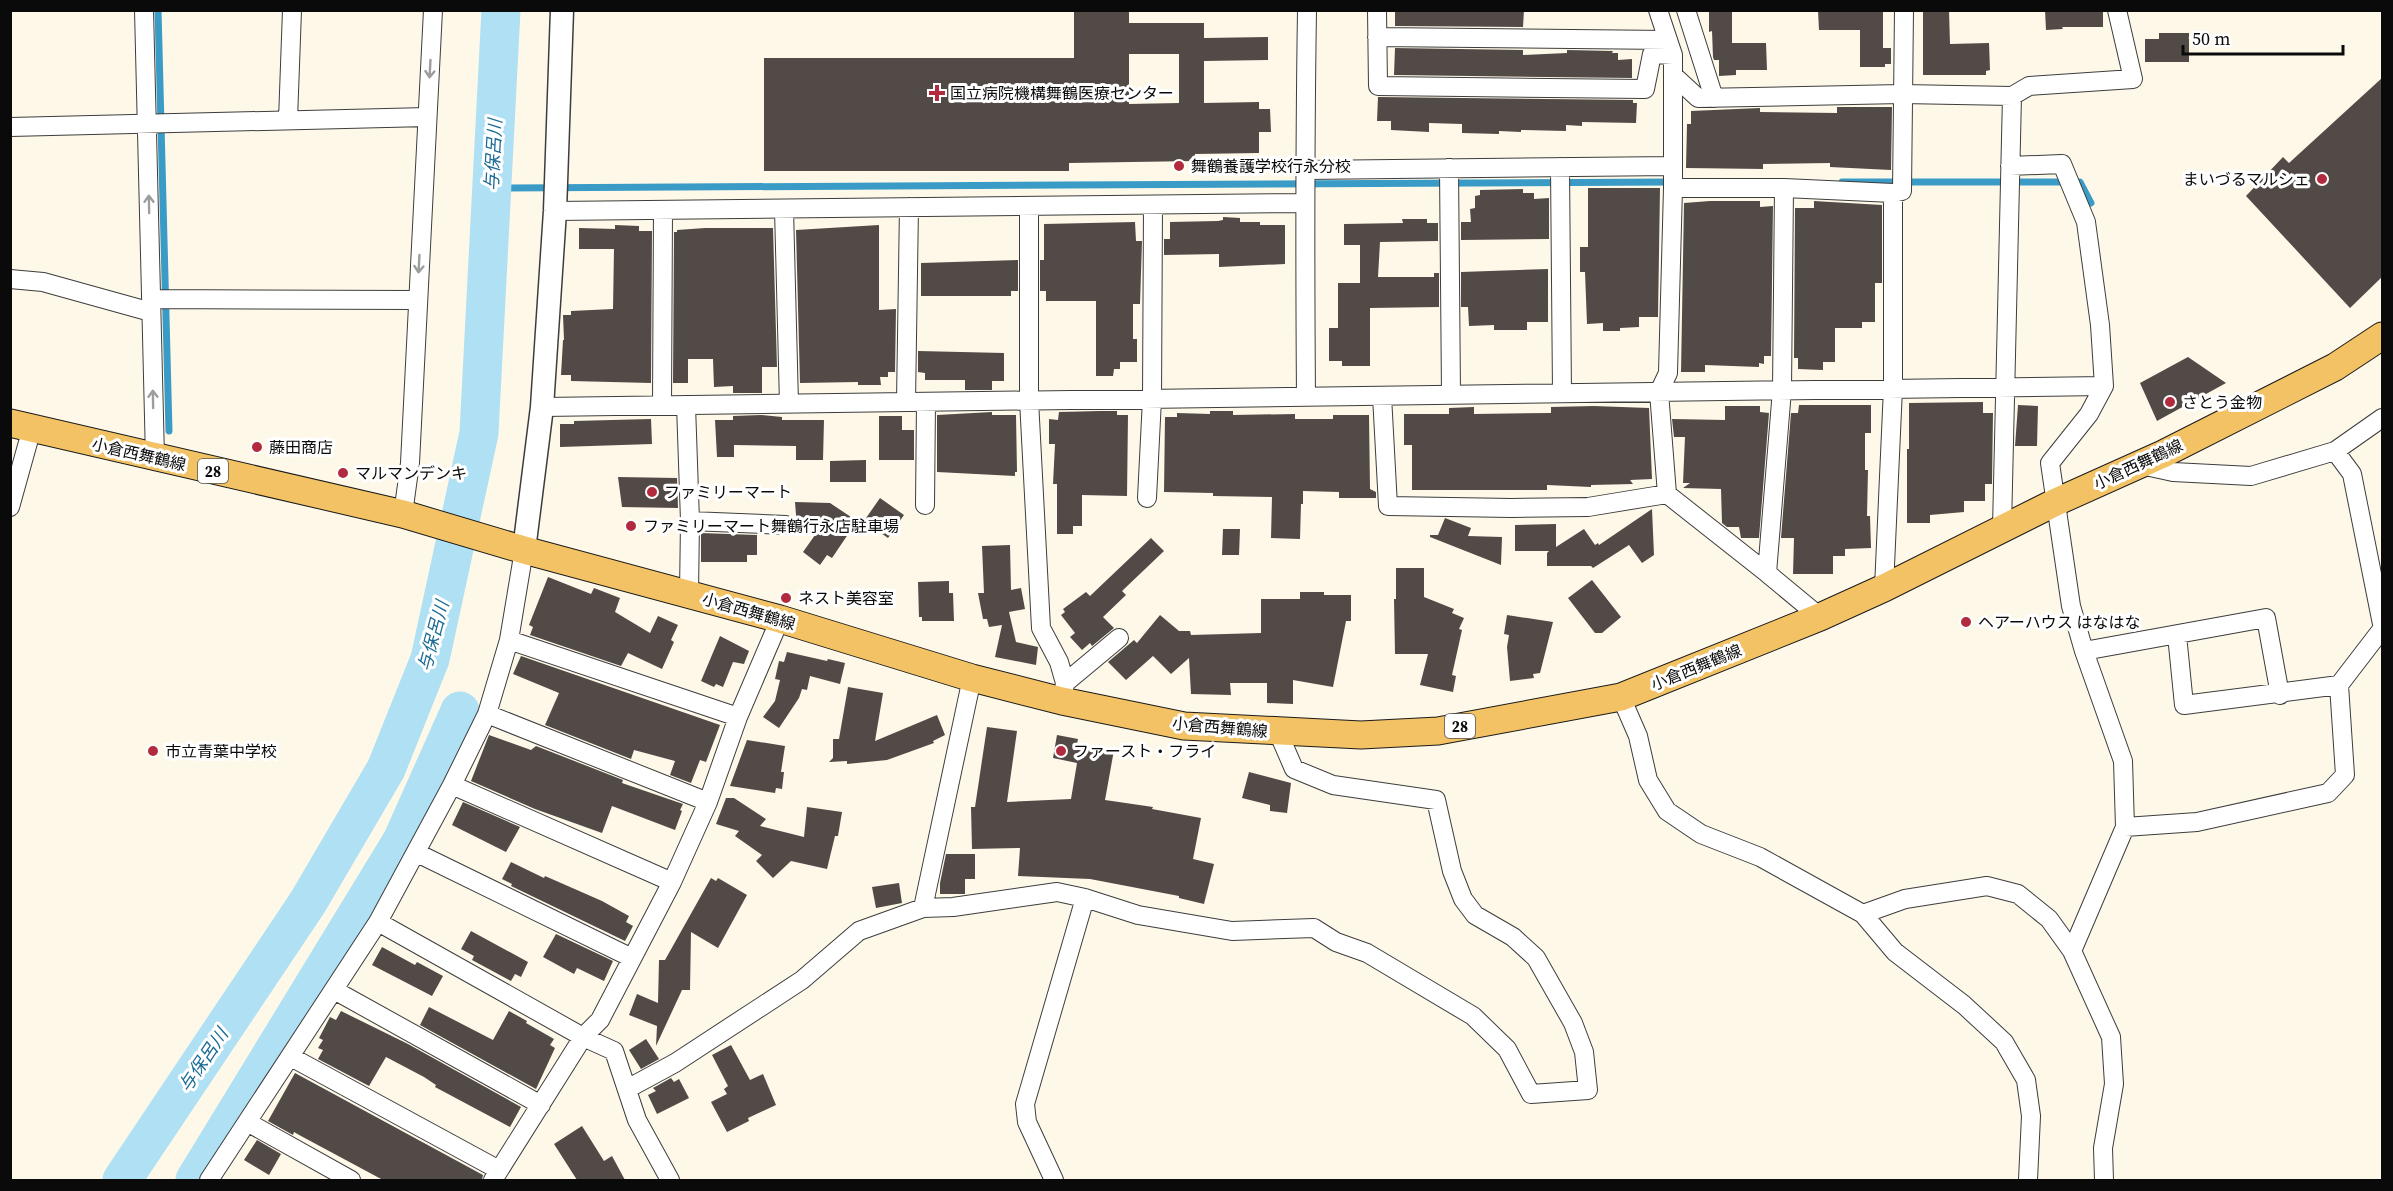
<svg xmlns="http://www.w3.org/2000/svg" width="2393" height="1191" font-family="'Source Serif 4','Noto Sans JP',serif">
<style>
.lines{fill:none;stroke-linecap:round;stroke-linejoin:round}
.stream{stroke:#3a9cc6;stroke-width:7}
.river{stroke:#afe0f3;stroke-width:39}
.building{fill:#524a47;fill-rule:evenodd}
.minor-casing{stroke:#3d3d3d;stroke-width:20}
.tertiary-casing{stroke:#3d3d3d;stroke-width:25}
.primary-casing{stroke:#1b1b1b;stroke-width:29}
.minor{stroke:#fff;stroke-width:18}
.tertiary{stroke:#fff;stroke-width:22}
.primary{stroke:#f2c264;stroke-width:27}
.oneway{stroke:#9d9d9d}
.poi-dot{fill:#b22a3d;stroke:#fff;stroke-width:2}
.labels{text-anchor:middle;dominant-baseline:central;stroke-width:6;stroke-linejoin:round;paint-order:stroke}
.shield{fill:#fff;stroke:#545454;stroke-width:1.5}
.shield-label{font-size:15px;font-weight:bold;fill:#0a0a0a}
.poi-label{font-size:16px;fill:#0a0a0a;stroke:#fff;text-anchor:start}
.street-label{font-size:16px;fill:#0a0a0a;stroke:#fff}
.water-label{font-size:18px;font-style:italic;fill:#1b6b95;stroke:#fff}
</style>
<rect width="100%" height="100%" fill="#fef8e8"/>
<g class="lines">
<path class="stream" d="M158 10 169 431
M1842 182H2080L2091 203
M492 188 1672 182"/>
<path class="river" d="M122 1180 308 902 386 769 430 659 479 433 501 10
M195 1180 402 841 460 711"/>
</g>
<path class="building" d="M1074 10H1129V23H1204V38L1268 37V60L1204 61V103L1259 102V109H1270L1271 132H1259V153L1195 154V161L1069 163V171H764V58H1074ZM1129 54H1179V103L1129 104Z
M1395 10H1524L1523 27 1395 26Z
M1709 10H1732V43H1766L1767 70H1736V75L1719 76V60H1714L1713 57 1712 31 1709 32Z
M1818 10H1883V48H1891V64H1885V67H1860V30H1819Z
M1923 10H1949L1950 44 1989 43 1990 70 1986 71V75H1923Z
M2045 10H2103V27H2062L2063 29 2046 30Z
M2159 33H2189V62H2145V39H2159Z
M1395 48 1523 50V55L1567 53V50L1613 51 1612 53H1618V60L1632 59V78L1394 75Z
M2382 78V277L2350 308 2246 196 2283 157 2289 163Z
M1378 97 1633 100V103H1637L1636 123 1582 122V126L1566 125V131L1521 130V132L1499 131V134L1462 133V124L1429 123V132L1391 130V121H1377Z
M1837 107H1892L1891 170 1830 167V163L1763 164V169L1686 168 1687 124H1691V111L1760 108V112L1837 113Z
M1588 188H1660L1658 317H1639V327L1620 328V331H1603V323L1587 324 1585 272H1580V247H1588Z
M1523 189V193H1534V199L1549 198V239L1461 240V222H1471L1470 209 1475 208V196L1480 195V190Z
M1710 201H1760V207L1773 206 1771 356H1764V364L1759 363V367L1705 365V372H1681L1684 203Z
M1814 201 1882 205V283H1875V322H1862V328H1835V362H1823V370L1798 369V358H1794L1795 208H1814Z
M1223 217 1240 218V222H1260V225H1285V264L1219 267V254L1164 255V239H1170V222L1218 221 1223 220Z
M1402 219H1427V223H1438V241L1380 242 1378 277H1434V273H1439V307L1370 308V366H1342V361H1329V328H1338V283H1360V245H1344V224L1403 223Z
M1135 222 1136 241H1142L1140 304H1133V339H1137V362H1120V369H1114L1113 376H1096V301H1046V291H1040V260H1044V224Z
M615 225 639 226V231H652L651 383 571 381V375H561L563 340H564L563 315H571V311L613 309 614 249H579V228L615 229Z
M879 225V310L896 309 895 372H888V377H880L881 385H858V382L800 383 796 230Z
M705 228H773L777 367H762V393H733V386L714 387 713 359H688V383H673L674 232H677V230Z
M1018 260V291H1011V296H921V263Z
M1548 269V322H1527V330H1494V325L1469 326 1468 307H1461V272Z
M918 351 1004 353V381H992V390H965V380H925V373L918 372Z
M2188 357 2226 383 2157 421 2140 383Z
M1983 402V413H1993L1992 484H1985V501H1964V512L1930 515V523H1907V449H1909V403Z
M1799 405H1871V433H1865V470H1868L1867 516H1870L1871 548 1845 549V556H1833V574H1793L1794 538H1781L1791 413H1798Z
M2018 405 2038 406 2037 446H2015Z
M1594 406 1649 408 1652 479 1630 480 1633 484 1591 485V487L1547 485V490H1412V445H1404V414H1449V408L1474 407V414L1551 413V407Z
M1725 406H1760V412L1769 413 1759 538H1741L1739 527H1727L1722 523 1721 489 1683 488 1690 483H1683L1685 437H1674L1672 419 1725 420Z
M1100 411H1117V415H1128L1127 496 1082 495V526H1073V534H1057V484H1053L1055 444H1049V419L1058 420 1059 412Z
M1210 411H1233V415L1295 414V419H1333V415H1369L1370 489 1376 492V498H1339V492L1303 491V504H1301L1300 539 1271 538 1272 497 1213 496V493L1164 492 1165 417H1177V413L1210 414Z
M992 412V415H1016L1017 472H1015V476L937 472V415Z
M761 415 782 417V420H824L823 460H796V446L734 445V457H717L715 420H733V416Z
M879 416H902V430H914V460H879Z
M651 419 652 444 560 447V424H574V421Z
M866 460V482H830V461Z
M618 477 677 478 678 508 622 507Z
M880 498 904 515 888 538 864 521Z
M795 502 830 503 857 521 832 558 827 555 820 565 803 552 820 528 797 527Z
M1652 509 1654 555 1642 563 1629 545 1593 568 1591 566H1547V553L1549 551H1515V525L1556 524V547L1584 529 1595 545 1598 543 1599 545Z
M1445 518 1471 528 1468 536 1502 537 1501 565 1430 537V535H1438Z
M1223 529H1240L1239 555H1222Z
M701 533 757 535V555H747V562H701Z
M1151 538 1164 551 1122 591 1126 595 1103 617 1114 628 1092 646 1090 643 1082 650 1070 637 1075 633 1061 615 1065 612 1063 609 1086 592 1090 596Z
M1010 545 1011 590 1021 588 1025 609 1009 612 1016 642 1038 647 1036 665 995 657 1002 625 989 627 987 619H983L978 593H984L982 546Z
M1396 568H1424V597L1454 609 1452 613 1464 618 1459 629 1462 630 1452 675 1456 676 1453 692 1420 685 1428 654H1395L1394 599H1396Z
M548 577 591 594 594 588 620 598 615 612 650 633 658 616 678 625 671 640 674 642 662 669 628 653 621 666 530 635 533 627 529 625Z
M1592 580 1621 617 1602 633H1595L1568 598Z
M949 581V593H953L954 621H922V617H919L918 582Z
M1300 592H1324V595H1351V621H1346L1333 687 1293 680V704L1267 703V683H1230L1231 695 1191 694 1189 658 1171 674 1153 656 1126 680 1108 662 1134 640 1137 643 1160 615 1179 631H1190L1191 635 1261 633V599H1300Z
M1507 615 1553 622 1540 673 1533 674 1534 678 1510 681 1507 647 1509 635 1504 634Z
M720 636 749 651 744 664 733 662 723 687 716 684 714 687 701 681Z
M787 652 827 661 828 659 845 663 840 684 810 676 807 690 802 689 799 698 779 728 763 717 775 701 780 680 775 679 779 661 784 662Z
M521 656 720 725 706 762 700 760 691 783 670 775 675 761 634 750 631 759 545 725 559 693 513 674Z
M848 687 883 693 875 741 937 715 945 735 933 741 934 743 887 760 847 764V761L829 762 833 758V739H839Z
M987 727 1017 731 1007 802 1071 799 1077 763 1053 758 1057 735 1078 739 1077 744 1114 750 1105 800 1153 807 1152 809 1201 818 1193 859 1214 864 1204 904 1179 898V896L1090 879 1018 876 1020 848 972 849 971 807H975Z
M489 735 531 750 536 746 623 780 622 783 683 804 680 810 682 811 675 830 612 806 602 833 535 809 471 781Z
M747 740 785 746 781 772H784L782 789 776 788 775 793 730 786Z
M1249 772 1291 783 1287 813 1270 811V805L1242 798Z
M726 798H734L766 819 760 826 804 837 807 807 842 812 838 836H835L827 869 791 861 773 878 756 861 762 855 735 836 739 831 716 824Z
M463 802 520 827 506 852 452 825Z
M946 854H975V879H965V894H940V883Z
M511 862 544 878 545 876 602 901 629 916 626 922 633 926 625 941 511 886 512 884 502 879Z
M711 878 716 881 718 878 747 895 718 948 691 932 690 990H682L656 1046 657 1026 629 1015 637 994 658 1003 659 960H665Z
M899 883 902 903 876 908 872 887Z
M471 931 528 962 521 977 515 974 511 981 472 960 474 956 461 949Z
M556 934 613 961 604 981 577 968 574 974 543 957Z
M382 947 415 965 417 962 443 976 432 996 372 965Z
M429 1007 493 1040 509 1011 527 1021 526 1023 554 1039 550 1045 555 1048 536 1089 420 1025Z
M341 1011 408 1044 521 1107 510 1127 435 1087 436 1085 424 1077 386 1057 369 1086 318 1059 323 1050 318 1048 323 1040 319 1038 330 1017 336 1020Z
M646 1039 659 1059 641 1069 629 1050Z
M731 1045 750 1080 763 1074 776 1105 748 1118 749 1121 727 1132 711 1102 727 1094 724 1089 728 1086 712 1055Z
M295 1073 483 1175 482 1180H383L301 1136 294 1132 293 1135 268 1121Z
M671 1078 674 1082 679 1079 689 1098 657 1114 648 1095 656 1091 653 1088Z
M582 1126 604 1161 612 1156 625 1180H577L554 1144Z
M257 1140 281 1154 269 1175 244 1160Z"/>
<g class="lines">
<g class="minor-casing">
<path id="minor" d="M144 10 155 458
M1377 10 1378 86 1645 89 1652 54 1673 55
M1686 10 1714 98
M1377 37 1668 40
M1673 75 1698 98 1902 94 2012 96 2029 86 2133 79 2117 10
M288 120 292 10
M10 127 427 117
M2010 166 2062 164 2086 222 2100 325 2104 386 2089 414 2050 463 2071 606 2084 651 2123 761 2125 827 2072 951
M1560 167 1562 393
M1449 168 1451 394
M1306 170 1673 166
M1673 188H1784
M1029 206V400L1041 628 1059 662 1065 683 1062 701
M784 209 789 404
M555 211 1304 203
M10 279 43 282 151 312
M151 299 417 300
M1382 396 1388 506 1512 508 1588 507 1667 494 1659 392 1668 373 1673 188V55L1658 10
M1306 397C1305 268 1305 139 1307 10
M906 402 909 207
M662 405 663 210
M686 405 690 521 689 593
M542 407 2104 386
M2335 451 2352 474 2382 624
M2141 465 2173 472 2251 476 2335 451 2382 418
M1667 494 1767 573
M1147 498 1152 399 1153 205
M925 505 926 402
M10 507 32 428
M403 514 410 463 433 10
M690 521 786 525
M2002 528 2012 96
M1884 588 1893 388V193
M1820 617 1767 573 1782 390 1784 188 1893 193 1902 191 1904 10
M2177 635 2184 705 2339 685
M509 640 738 717
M2084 651 2266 618 2280 695
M1065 683 1119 638
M1621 697 1638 736 1648 780 1667 811 1701 834 1760 857 1863 914 1895 952 1964 1005 2004 1042 2026 1080 2031 1116 2028 1180
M487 714 708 802
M452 785 672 882
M2125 827 2197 822 2328 793 2345 775 2339 685 2382 629
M417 853 632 958
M923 908 972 678
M1863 914 1905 899 1987 886 2018 894 2049 919 2072 951 2111 1037 2114 1084 2103 1148 2104 1180
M378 922 583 1037 614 1051 637 1120 670 1180
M334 990 541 1105
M291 1057 499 1170
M627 1089 675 1063 802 980 859 931 923 908 953 907 1057 892 1085 898
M247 1122 351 1180
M209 1180 378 922 452 785 487 714 509 640 524 550
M493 1180 583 1037 600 1020 672 882 708 802 738 717 780 619
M1054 1180 1027 1122 1025 1104 1085 898 1138 915 1232 931 1314 928 1336 942 1367 953 1473 1016 1507 1049 1531 1094 1588 1090 1584 1052 1573 1023 1536 958 1513 937 1475 915 1463 899 1452 871 1436 800 1333 785 1294 769 1278 732"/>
</g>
<g class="tertiary-casing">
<path id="tertiary" d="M524 550 542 407 555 211 562 10"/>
</g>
<g class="primary-casing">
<path id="primary" d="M10 423 403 514 524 550 780 619 972 678 1062 701 1184 726 1361 735 1438 731 1621 697 1820 617 1884 588 2056 502 2163 454 2335 367 2382 336"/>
</g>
<use href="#minor" class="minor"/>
<use href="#tertiary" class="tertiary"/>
<use href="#primary" class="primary"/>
</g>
<defs><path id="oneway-shaft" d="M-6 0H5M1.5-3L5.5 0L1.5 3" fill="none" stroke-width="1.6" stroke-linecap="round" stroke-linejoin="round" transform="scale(1.5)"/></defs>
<g class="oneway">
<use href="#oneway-shaft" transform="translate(430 69) rotate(93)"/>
<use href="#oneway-shaft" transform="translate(149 204) rotate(-91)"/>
<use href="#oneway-shaft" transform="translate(419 264) rotate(93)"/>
<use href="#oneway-shaft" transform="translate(153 399) rotate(-91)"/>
</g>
<g class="poi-dot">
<path d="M934 84h6v6h6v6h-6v6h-6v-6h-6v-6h6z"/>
<circle cx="1179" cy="166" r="6"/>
<circle cx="2322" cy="179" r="6"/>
<circle cx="2170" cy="402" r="6"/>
<circle cx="257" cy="447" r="6"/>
<circle cx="343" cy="473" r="6"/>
<circle cx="652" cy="492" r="6"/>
<circle cx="631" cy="526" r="6"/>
<circle cx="786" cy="598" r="6"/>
<circle cx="1966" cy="622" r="6"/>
<circle cx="153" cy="751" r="6"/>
<circle cx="1061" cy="751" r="6"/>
</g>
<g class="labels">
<g class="shield">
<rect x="198" y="459" width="30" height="24" rx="4.5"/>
<rect x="1445" y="714" width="30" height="24" rx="4.5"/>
</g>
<g class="shield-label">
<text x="213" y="471">28</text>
<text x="1460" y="726">28</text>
</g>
<g class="poi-label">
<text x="950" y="93">国立病院機構舞鶴医療センター</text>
<text x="1191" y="166">舞鶴養護学校行永分校</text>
<text x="2310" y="179" text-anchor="end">まいづるマルシェ</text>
<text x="2182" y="402">さとう金物</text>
<text x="269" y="447">藤田商店</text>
<text x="355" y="473">マルマンデンキ</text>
<text x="664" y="492">ファミリーマート</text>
<text x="643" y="526">ファミリーマート舞鶴行永店駐車場</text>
<text x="798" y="598">ネスト美容室</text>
<text x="1978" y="622">ヘアーハウス はなはな</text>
<text x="165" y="751">市立青葉中学校</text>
<text x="1073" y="751">ファースト・フライ</text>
</g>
<g class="street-label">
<text transform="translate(139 454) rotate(13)">小倉西舞鶴線</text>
<text transform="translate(2138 464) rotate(-25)">小倉西舞鶴線</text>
<text transform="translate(749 611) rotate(16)">小倉西舞鶴線</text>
<text transform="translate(1696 667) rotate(-22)">小倉西舞鶴線</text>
<text transform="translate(1220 727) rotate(5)">小倉西舞鶴線</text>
</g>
<g class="water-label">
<text transform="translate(493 155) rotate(-87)">与保呂川</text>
<text transform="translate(433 636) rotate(-75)">与保呂川</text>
<text transform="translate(203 1060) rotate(-56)">与保呂川</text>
</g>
</g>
<rect width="2393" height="1191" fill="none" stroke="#0a0a0a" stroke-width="24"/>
<path d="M2183 45v9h160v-9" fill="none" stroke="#0a0a0a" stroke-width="3"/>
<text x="2192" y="45" font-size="18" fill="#0a0a0a" stroke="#ffffff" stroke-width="4.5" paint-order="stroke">50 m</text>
</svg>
